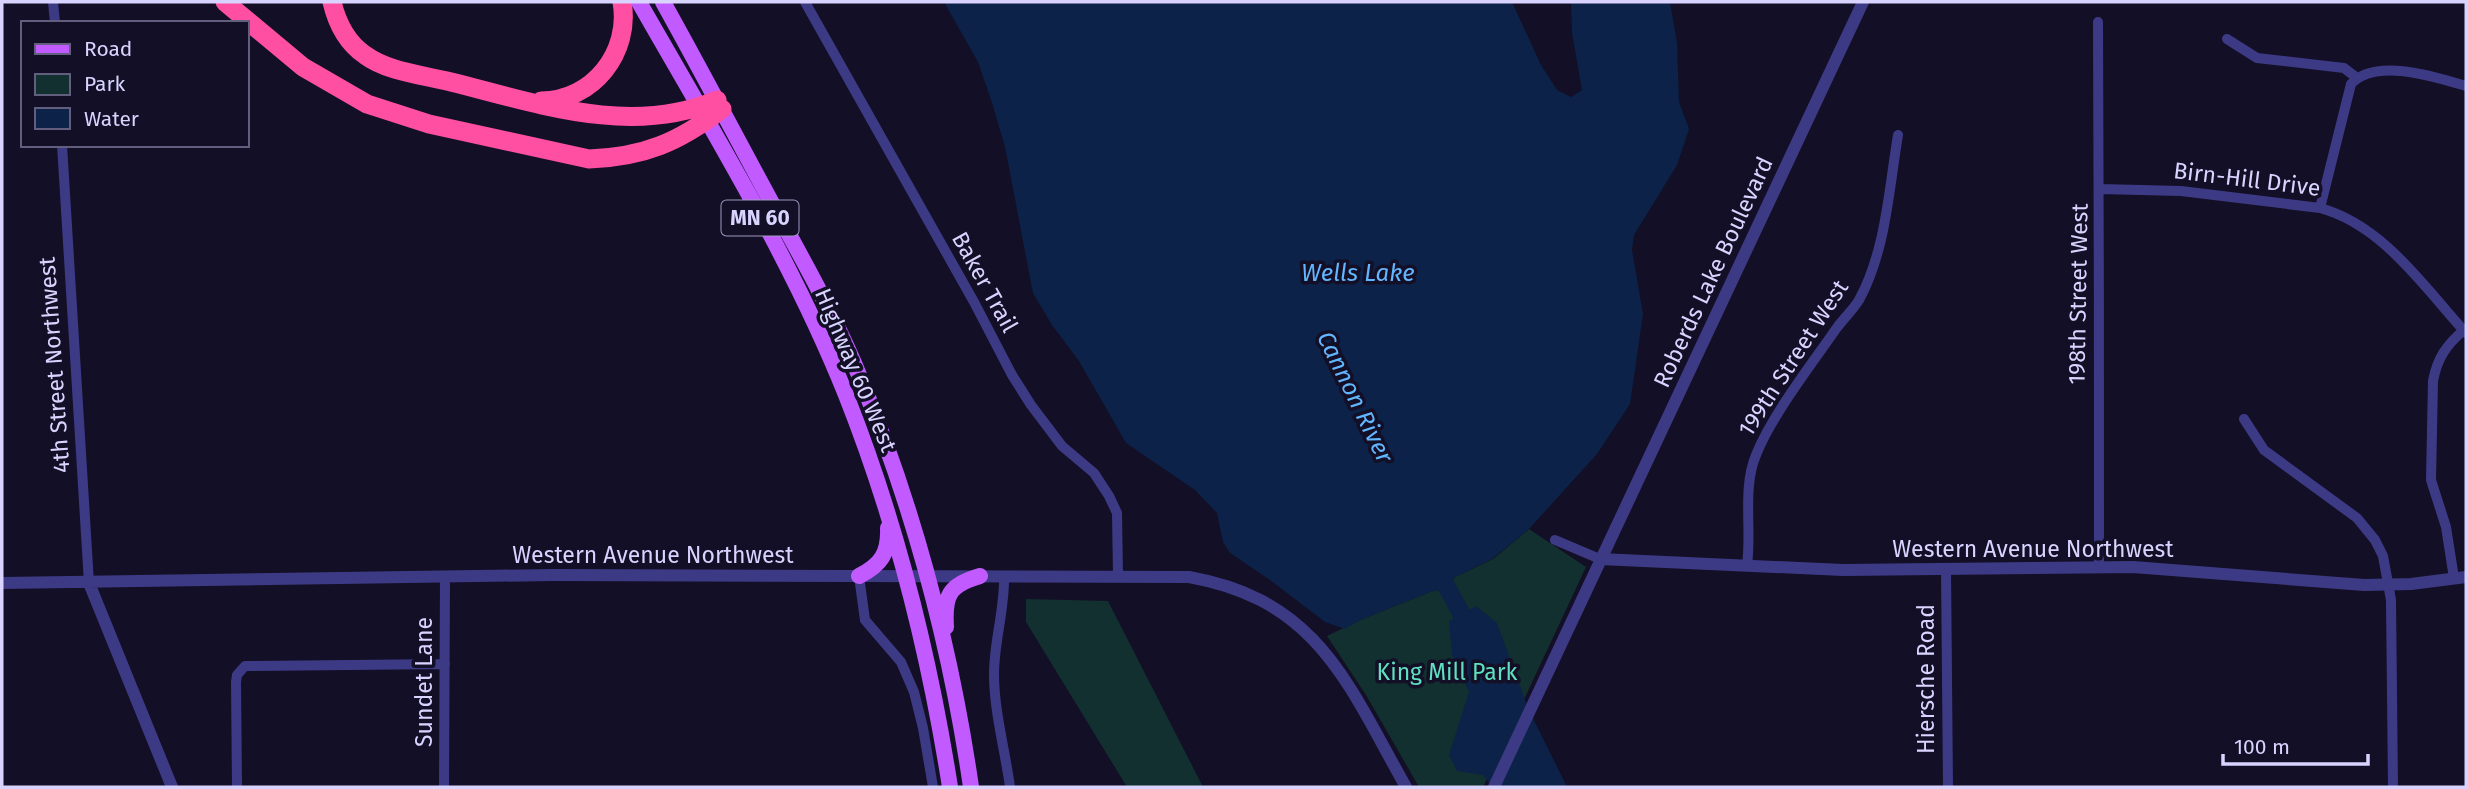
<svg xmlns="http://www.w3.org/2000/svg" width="2468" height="789" font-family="'Fira Sans',sans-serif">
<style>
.green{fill:#12302f}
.water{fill:#0c2248}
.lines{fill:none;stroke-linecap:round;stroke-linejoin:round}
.river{stroke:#0c2248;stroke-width:18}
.minor{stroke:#3d3a85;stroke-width:10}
.tertiary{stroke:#3d3a85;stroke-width:12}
.primary{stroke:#c25bff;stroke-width:16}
.motorway{stroke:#ff4fa3;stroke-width:19}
.labels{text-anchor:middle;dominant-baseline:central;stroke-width:7;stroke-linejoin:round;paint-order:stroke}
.shield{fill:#130f26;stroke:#9e99be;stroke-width:2}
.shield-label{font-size:21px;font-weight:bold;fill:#d9d4ff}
.street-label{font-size:23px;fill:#d9d4ff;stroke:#130f26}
.park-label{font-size:23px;fill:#5fe0c0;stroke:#130f26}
.water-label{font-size:24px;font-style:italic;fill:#62b6ff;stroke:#130f26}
</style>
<rect width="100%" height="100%" fill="#130f26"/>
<path class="green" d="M1529 529 1586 567 1483 787H1419L1366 695 1327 636 1360 620 1430 592 1446 588 1455 577 1493 559Z
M1026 599 1108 601 1203 787H1127L1026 622Z"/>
<path class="water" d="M944 2H1512L1541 65 1557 90 1571 97 1582 90 1572 33 1571 2H1670L1677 43 1679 102 1689 129 1677 165 1634 235 1632 250 1643 314 1630 404 1597 454 1529 529 1492 559 1455 577 1446 588 1430 592 1360 620 1345 629 1325 622 1270 580 1230 553 1223 542 1217 513 1195 490 1126 443 1079 361 1052 325 1033 293 1005 147 992 103 978 62Z
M1476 606 1497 623 1528 708 1567 787H1492L1483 775 1457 771 1449 755 1469 692 1452 655 1449 621Z"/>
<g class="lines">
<path class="river" d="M1436 567 1462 615 1468 636"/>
<path class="minor" d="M53 2 55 23
M805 2 974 302 1012 375 1031 405 1062 446 1094 473 1109 496 1117 513 1118 576
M2098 22C2100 204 2098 385 2099 567
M2227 39 2257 58 2344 68 2357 78
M62 145 89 583
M2100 189 2181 191 2320 208C2383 225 2424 287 2466 333
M2320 208 2351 84C2375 57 2436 77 2466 86
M2244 419 2264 450 2357 518 2375 540 2383 556 2391 600 2393 787
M1555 540 1600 559
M1747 565C1752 530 1742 488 1756 455 1772 415 1811 365 1836 329 1843 319 1853 310 1859 300 1886 251 1889 188 1898 135
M1946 570 1948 787
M859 576 865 620 901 662 914 692 923 728 933 787
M1004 576C1005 609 994 641 994 674 994 711 1005 750 1010 787
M2454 578 2446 527 2431 480 2433 381C2437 359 2446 345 2464 330
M237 787 236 682 237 675 245 666 445 664
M444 787 445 576"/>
<path class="tertiary" d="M1600 559 1843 570 2133 567 2364 585 2411 584 2466 577
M2 583 553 575 1189 577C1319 600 1348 685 1406 787
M89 583 172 787
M1494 787 1863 2"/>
<path class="primary" d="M639 2C712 130 791 258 846 395 896 521 929 653 950 787
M663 2C701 70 737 139 774 207 802 258 831 310 854 363 911 498 950 642 971 787
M859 576C881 565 889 553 888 528
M946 627C944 595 949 585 980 576"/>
<path class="motorway" d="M225 2 303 67 367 104 429 124 589 159C644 157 679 142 722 109
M332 2C337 23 346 42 365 55 388 72 423 75 451 82 536 103 631 137 717 100
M541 101C593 101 631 52 622 2"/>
</g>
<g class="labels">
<rect class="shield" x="721.5" y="200.5" width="77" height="35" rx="5"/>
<g class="shield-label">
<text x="760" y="218">MN 60</text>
</g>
<g class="street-label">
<text transform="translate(2247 179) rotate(7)">Birn-Hill Drive</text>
<text transform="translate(1713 272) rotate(-65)">Roberds Lake Boulevard</text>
<text transform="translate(985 282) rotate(61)">Baker Trail</text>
<text transform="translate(2078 294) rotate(-89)">198th Street West</text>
<text transform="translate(1793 358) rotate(-57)">199th Street West</text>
<text transform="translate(54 365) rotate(-94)">4th Street Northwest</text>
<text transform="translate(856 370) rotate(67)">Highway 60 West</text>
<text x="2033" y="549">Western Avenue Northwest</text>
<text x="653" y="555">Western Avenue Northwest</text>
<text transform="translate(1926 679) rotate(-90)">Hiersche Road</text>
<text transform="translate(424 682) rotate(-90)">Sundet Lane</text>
</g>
<g class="park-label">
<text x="1447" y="672">King Mill Park</text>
</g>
<g class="water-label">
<text x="1358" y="273">Wells Lake</text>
<text transform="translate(1355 397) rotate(64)">Cannon River</text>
</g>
</g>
<rect width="2468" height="789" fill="none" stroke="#d9d4ff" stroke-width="7"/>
<rect x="21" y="21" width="228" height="126" fill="#130f26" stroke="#625e7d" stroke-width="2"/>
<rect x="35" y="44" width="35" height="10" fill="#c25bff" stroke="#625e7d" stroke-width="2"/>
<text x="84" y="56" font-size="21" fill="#d9d4ff">Road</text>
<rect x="35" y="74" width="35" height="21" fill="#12302f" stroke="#625e7d" stroke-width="2"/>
<text x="84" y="91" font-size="21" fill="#d9d4ff">Park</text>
<rect x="35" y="108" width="35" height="21" fill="#0c2248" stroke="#625e7d" stroke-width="2"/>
<text x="84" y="126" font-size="21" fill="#d9d4ff">Water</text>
<path d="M2223 754v10h145v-10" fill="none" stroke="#d9d4ff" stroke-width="3.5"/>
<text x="2234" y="754" font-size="21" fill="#d9d4ff" stroke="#130f26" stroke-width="5" paint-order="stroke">100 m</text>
</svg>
